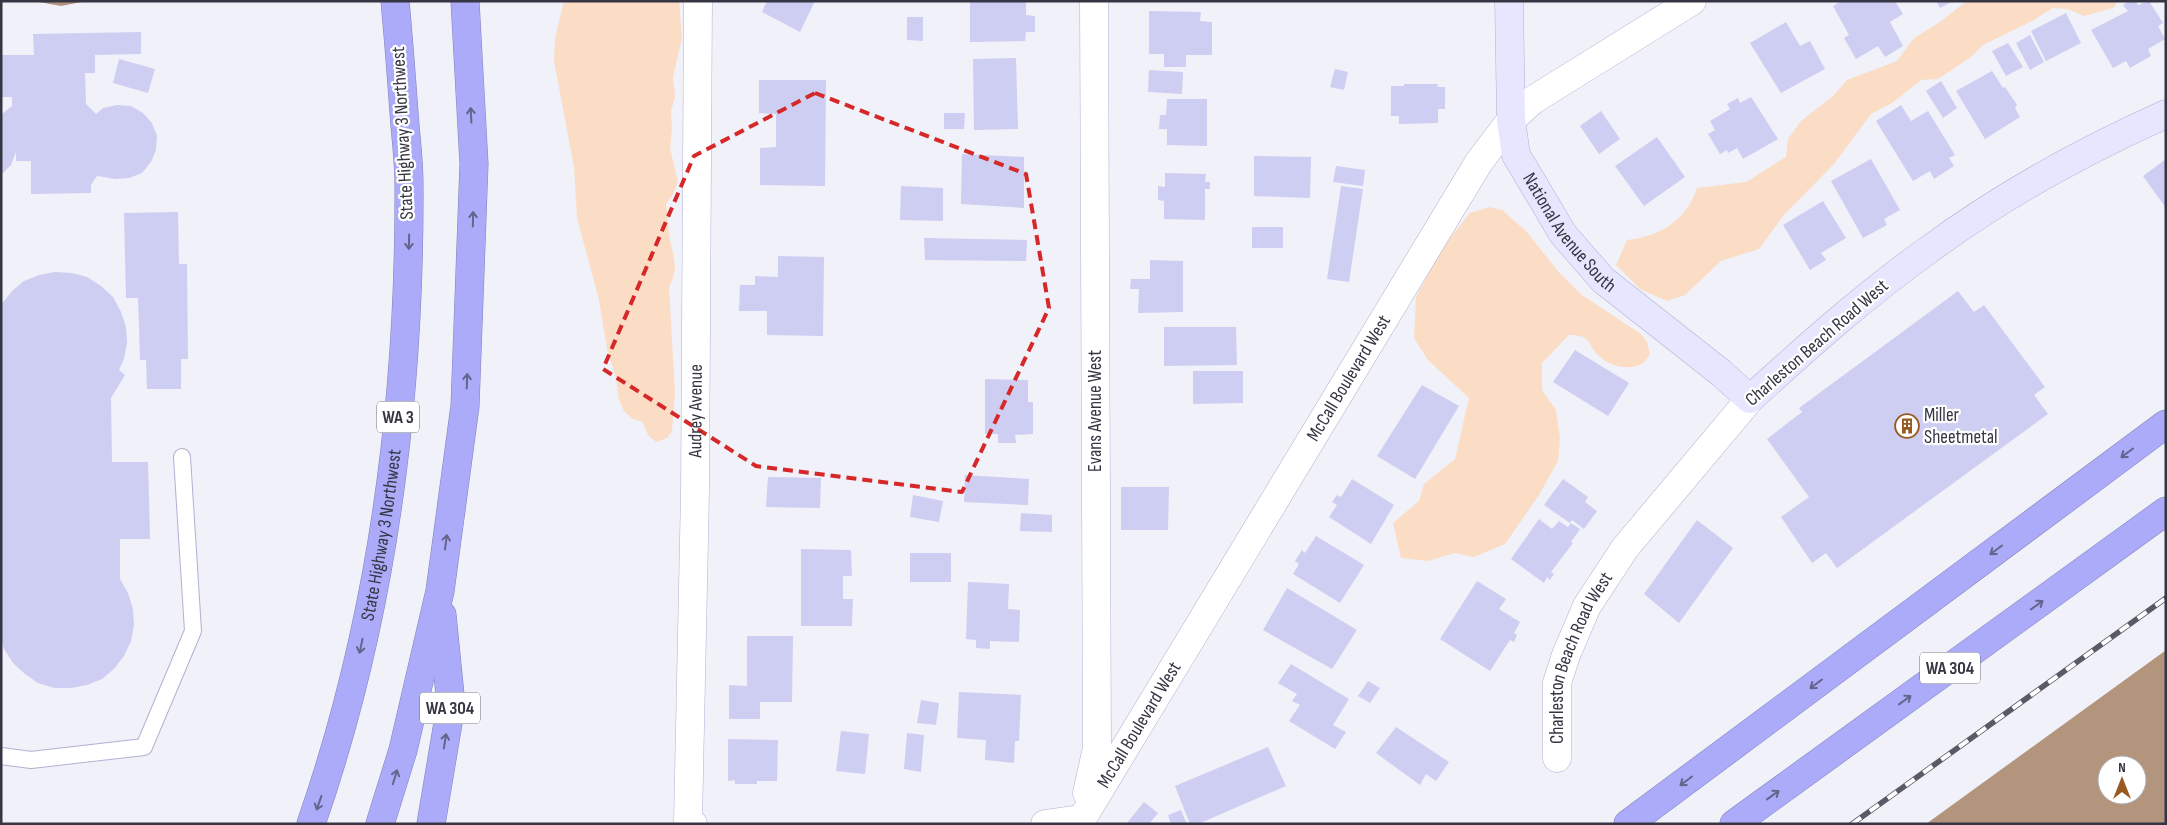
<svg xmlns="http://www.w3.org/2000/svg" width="2167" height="825" font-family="'Sofia Sans Condensed',sans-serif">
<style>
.green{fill:#fbddc6}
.water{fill:#b3957e;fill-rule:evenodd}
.pier{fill:#f1f1f9}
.building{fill:#cdcef2}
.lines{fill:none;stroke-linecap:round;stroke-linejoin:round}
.service-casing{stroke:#b0b1d4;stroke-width:18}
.minor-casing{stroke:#b0b1d4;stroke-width:29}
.secondary-casing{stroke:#b0b1d4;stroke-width:29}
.motorway-casing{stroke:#8282ba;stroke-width:29}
.service{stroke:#fff;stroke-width:16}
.minor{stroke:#fff;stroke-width:28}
.secondary{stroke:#e6e6fe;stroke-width:28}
.motorway{stroke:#ababfa;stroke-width:28}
.rail-casing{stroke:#5a5a67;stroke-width:5.5}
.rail{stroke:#fff;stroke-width:4;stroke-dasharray:11;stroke-linecap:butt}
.oneway{stroke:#64648c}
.marked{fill:none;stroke:#d62828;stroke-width:4;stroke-dasharray:10 6;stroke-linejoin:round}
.labels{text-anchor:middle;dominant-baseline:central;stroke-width:4.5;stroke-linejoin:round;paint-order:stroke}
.shield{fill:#fff;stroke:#72727b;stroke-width:1}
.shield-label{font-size:18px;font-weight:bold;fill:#353543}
.street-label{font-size:19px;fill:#353543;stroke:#fff}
.poi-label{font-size:19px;fill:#353543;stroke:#fff;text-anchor:start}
</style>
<rect width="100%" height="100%" fill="#f1f1f9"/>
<path class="green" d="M564 1H679L682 38 673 77 675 97 671 111 672 129 670 148 678 182 672 196 666 204C668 216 668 228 670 240 674 260 679 268 669 287L675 392 672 431 667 438 656 442 648 435 643 422 633 419 624 411 619 400 616 378 607 349 599 300 577 218 574 167 554 61 555 38Z
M1967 1H2118L2113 8 2084 16 2068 9 2053 8 2032 21 1983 45 1971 57 1938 79 1921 80 1892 103 1871 114 1834 164 1783 216 1759 249 1721 261 1685 295 1667 301 1640 289 1616 265 1627 240C1659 237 1687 220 1697 188L1746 182 1786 157 1788 139 1801 121 1833 96 1847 80 1897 61 1914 38 1937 24Z
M1490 207 1502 210 1527 232 1557 270 1582 295 1641 334 1647 342 1650 354C1648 356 1646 361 1643 363 1630 371 1610 367 1599 356 1586 344 1593 335 1569 335L1542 363V390L1556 410 1560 438 1558 461 1539 495 1505 544 1474 557 1455 553 1428 561 1401 558 1393 523 1419 501 1424 484 1455 459 1469 398 1428 360 1414 338 1416 297 1442 248 1470 213Z"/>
<path class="water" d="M33 1H87L61 6Z
M2166 650V824H1926ZM2107 765H2137V795H2107Z"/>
<path class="pier" d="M2166 647V650L1923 824 1924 822Z"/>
<path class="building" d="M767 1H815L800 32 762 12Z
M970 1H1026V15L1035 16V32H1026L1025 41 970 42Z
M1842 1H1895L1903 14 1890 22 1903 46 1885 57 1878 46 1856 59 1844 38 1849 35 1833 6Z
M1936 1H1953L1940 8Z
M2129 1H2136L2138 5 2149 1 2163 23 2158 26 2165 39 2148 49 2151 56 2130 68 2126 61 2113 68 2091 30 2128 11 2123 5Z
M1149 11 1201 12 1200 21 1212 22V55H1186V67H1164V54H1149Z
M2066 13 2081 43 2046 61 2031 31Z
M907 17H923V41L907 40Z
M1786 22 1800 46 1810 41 1825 69 1781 93 1750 43Z
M141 32V54L95 55V73H85L86 104 96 114 103 108 117 105 131 106 143 113 152 123 157 136 156 150 151 162 142 173 129 178 115 179 97 176 91 185V193L31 194V161H16V152L11 165 1 175V115L12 106V97H2L1 55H34L33 34Z
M2030 35 2044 62 2030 70 2016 43Z
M2008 43 2023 67 2006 76 1992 51Z
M1016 58 1018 129 974 130 973 59Z
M119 59 155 69 148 93 113 83Z
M1335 69 1348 72 1344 90 1330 87Z
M1149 70 1183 72 1182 94 1148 92Z
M1992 71 2003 88 2005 87 2017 105 2015 108 2020 117 1985 139 1956 91Z
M759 80H826L825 186 760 185V148L776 147V114L759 113Z
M1941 81 1957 108 1943 118 1926 91Z
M1404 84H1438L1437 87H1445V109H1438V123L1399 124V116H1391V86H1404Z
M1751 97 1778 139 1743 159 1737 148 1728 153 1727 150 1720 154 1708 134 1715 130 1710 121 1730 109 1727 104 1738 98 1740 103Z
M1167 99H1207V146L1167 145V129H1159L1160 115H1166Z
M1901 105 1911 121 1928 111 1955 155 1949 158 1954 166 1934 179 1930 171 1913 181 1876 121Z
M1601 111 1620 139 1599 154 1580 126Z
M944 113H965L964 129H944Z
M1657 137 1685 177 1644 206 1615 166Z
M962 154 1024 157V208L961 204Z
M1254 156 1311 157 1310 198 1254 196Z
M1871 159 1900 210 1884 219 1887 225 1863 238 1831 181Z
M2166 159V208L2143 176Z
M1336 166 1365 170 1363 186 1333 182Z
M1165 173 1206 174 1205 182H1210V189H1205V220L1164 219V201L1158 200V186L1165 187Z
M901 186 943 188V221L900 220Z
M1341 186 1363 189 1349 282 1327 279Z
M1823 201 1846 238 1821 253 1826 260 1810 270 1783 225Z
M178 212 179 264H187L188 359H181V389H147L146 360H140L138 298H126L124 213Z
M1252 227H1283V248H1252Z
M924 238 1027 240 1026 261 925 260Z
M778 256 824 257 823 336 767 335V311H739L740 285H755V276L778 277Z
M1150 260 1183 261V312L1138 313 1139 289H1130L1131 279H1150Z
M55 272 72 273 87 277 101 286 113 297 121 312 126 327 127 343 124 359 119 370 125 375 111 398 112 462H148L149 497 150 539H120V579L128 593 133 609 134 625 131 641 124 656 114 669 102 679 87 685 71 688H54L38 683 25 674 13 663 4 649 1 638V305L12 291 24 281 39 275Z
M1958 291 1974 312 1984 305 2045 387 2034 395 2048 414 1837 568 1826 553 1812 563 1781 517 1809 497 1767 439 1802 412 1799 408Z
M1164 327H1236L1237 365 1164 366Z
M1575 350 1629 383 1608 416 1553 382Z
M1193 371H1243V403L1193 404Z
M985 379 1028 380V402H1033V434L1015 435 1016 443H998V434H985Z
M1422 385 1459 406 1415 479 1377 456Z
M965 475 1029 479 1028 505 964 502Z
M768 477 821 478 820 508 766 507Z
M1352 479 1394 505 1371 544 1329 517 1337 505 1332 502 1337 495 1341 497Z
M1563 479 1588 497 1585 502 1597 511 1584 529 1572 520 1570 523 1544 505Z
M1121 487H1169L1168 530H1121Z
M913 495 943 501 939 522 910 517Z
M1021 513 1052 515V532L1020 531Z
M1539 519 1552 529 1559 521 1568 527 1571 523 1580 529 1571 542 1573 543 1551 572 1554 574 1550 580 1547 577 1544 583 1511 559Z
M1697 520 1733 548 1679 623 1644 594Z
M1316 536 1364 565 1340 603 1293 574 1299 564 1295 561 1302 550 1305 553Z
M801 549 851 550 852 576H843V599H853L852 626H801Z
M910 553H951V582H910Z
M1477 581 1506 599 1499 609 1520 622 1514 633 1517 635 1514 642 1510 640 1490 671 1440 639Z
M968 582 1009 584 1008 609 1020 610 1019 642 990 641V649L976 648V640L966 639Z
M1287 588 1357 630 1332 669 1263 630Z
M747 636H793L792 702H760V719H729V685L747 686Z
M1291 664 1349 699 1333 725 1346 732 1335 749 1289 721 1300 705 1292 701 1297 694 1278 683Z
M1368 681 1380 688 1370 703 1358 696Z
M959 692 1021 695 1019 741H1015L1014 763 985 760 986 740 957 738Z
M921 700 939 703 936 725 917 723Z
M1396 727 1449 762 1436 781 1426 774 1420 785 1376 753Z
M841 731 869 734 865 774 836 771Z
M907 733 924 735 921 772 904 769Z
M728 739 778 740 777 781H757V784H735V780L728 781Z
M1268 747 1286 786 1198 824H1190L1175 786Z
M1144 802 1158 813 1149 824H1126Z
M1181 810 1187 824H1171L1168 815Z"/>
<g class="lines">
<g class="service-casing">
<path id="service" d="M1 756 31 760 144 747 193 631 182 457"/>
</g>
<g class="minor-casing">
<g id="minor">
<path id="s1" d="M1557 758V683L1566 655 1587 606 1625 548 1750 399"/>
<path d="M1087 793 1097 748 1094 1"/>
<path id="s2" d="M693 824 688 821 695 492 698 1"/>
<path d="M1045 824 1080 819"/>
<path id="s3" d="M1079 824 1479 162 1511 120 1533 100 1692 1"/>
</g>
</g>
<g class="secondary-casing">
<g id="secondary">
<path id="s4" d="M1509 1 1511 120 1516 155 1563 234 1603 280 1720 372 1750 399C1807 347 1864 296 1927 251 2000 197 2083 151 2166 114"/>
</g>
</g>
<g class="motorway-casing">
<g id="motorway">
<path id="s5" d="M311 824C382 620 410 400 409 185 409 166 407 146 405 126 402 85 399 43 395 1"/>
<path d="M380 824 403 750 440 591 465 406 474 164 465 1"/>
<path d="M431 824 451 705 442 615"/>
<path d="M1628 824 2166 424"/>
<path d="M1734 824 2166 511"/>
</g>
</g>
<use href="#service" class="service"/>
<use href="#minor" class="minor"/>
<use href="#secondary" class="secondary"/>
<use href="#motorway" class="motorway"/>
<g class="rail-casing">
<path id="rail" d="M1852 824 2166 598"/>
</g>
<use href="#rail" class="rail"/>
</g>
<defs><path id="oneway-shaft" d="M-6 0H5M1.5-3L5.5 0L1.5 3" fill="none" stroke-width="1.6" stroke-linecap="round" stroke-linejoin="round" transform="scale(1.25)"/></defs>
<g class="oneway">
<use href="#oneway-shaft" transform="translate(471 115) rotate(-93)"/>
<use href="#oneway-shaft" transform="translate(473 219) rotate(-89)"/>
<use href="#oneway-shaft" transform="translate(409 242) rotate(91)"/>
<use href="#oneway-shaft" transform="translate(467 381) rotate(-88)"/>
<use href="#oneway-shaft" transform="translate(2127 453) rotate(143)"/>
<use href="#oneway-shaft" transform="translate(446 542) rotate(-82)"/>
<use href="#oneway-shaft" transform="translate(1996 550) rotate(143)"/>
<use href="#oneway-shaft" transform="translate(2037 605) rotate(-36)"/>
<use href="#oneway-shaft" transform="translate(361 646) rotate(102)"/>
<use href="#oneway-shaft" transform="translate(1816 684) rotate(143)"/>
<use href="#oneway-shaft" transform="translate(1905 700) rotate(-36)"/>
<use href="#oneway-shaft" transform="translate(445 741) rotate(-81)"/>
<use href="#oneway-shaft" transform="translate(395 777) rotate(-73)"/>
<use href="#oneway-shaft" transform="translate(1686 781) rotate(143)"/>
<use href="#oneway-shaft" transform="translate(1773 795) rotate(-36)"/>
<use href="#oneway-shaft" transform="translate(319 803) rotate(109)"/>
</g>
<path class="marked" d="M815 93 1026 174 1049 308 962 492 756 466 603 369 694 156Z"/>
<defs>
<g id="building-ring" transform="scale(1.25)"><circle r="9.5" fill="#fff" stroke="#995a21" stroke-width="1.5"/><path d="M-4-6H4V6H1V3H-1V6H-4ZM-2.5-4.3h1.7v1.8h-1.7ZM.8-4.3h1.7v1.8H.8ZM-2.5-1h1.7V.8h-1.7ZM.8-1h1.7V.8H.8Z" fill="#995a21"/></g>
</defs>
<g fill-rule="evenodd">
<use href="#building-ring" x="1907" y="426"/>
</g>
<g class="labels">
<g class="shield">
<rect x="377" y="401.5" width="42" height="31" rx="4"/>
<rect x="1920" y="652.5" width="60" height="31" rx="4"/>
<rect x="420" y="692.5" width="60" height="31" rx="4"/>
</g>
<g class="shield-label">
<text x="398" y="417">WA 3</text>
<text x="1950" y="668">WA 304</text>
<text x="450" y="708">WA 304</text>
</g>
<g class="street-label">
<text transform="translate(403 133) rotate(-93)">State Highway 3 Northwest</text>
<text stroke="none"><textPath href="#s4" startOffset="249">National Avenue South</textPath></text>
<text transform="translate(1817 343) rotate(-41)">Charleston Beach Road West</text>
<text stroke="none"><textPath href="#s3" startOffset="521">McCall Boulevard West</textPath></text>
<text stroke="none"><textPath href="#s2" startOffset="416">Audrey Avenue</textPath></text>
<text transform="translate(1095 411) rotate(-90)">Evans Avenue West</text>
<text stroke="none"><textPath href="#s5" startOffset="298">State Highway 3 Northwest</textPath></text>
<text stroke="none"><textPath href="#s1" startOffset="105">Charleston Beach Road West</textPath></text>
<text stroke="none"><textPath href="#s3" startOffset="116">McCall Boulevard West</textPath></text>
</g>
<g class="poi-label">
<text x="1924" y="415">Miller<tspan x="1924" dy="22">Sheetmetal</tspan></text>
</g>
</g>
<rect width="2167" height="825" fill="none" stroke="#353543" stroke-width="5"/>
<g transform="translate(2122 780)"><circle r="24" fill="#ffffff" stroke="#aeaeb4"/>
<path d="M0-4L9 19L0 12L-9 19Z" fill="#995a21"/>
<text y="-8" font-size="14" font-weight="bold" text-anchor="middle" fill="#353543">N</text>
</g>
</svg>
